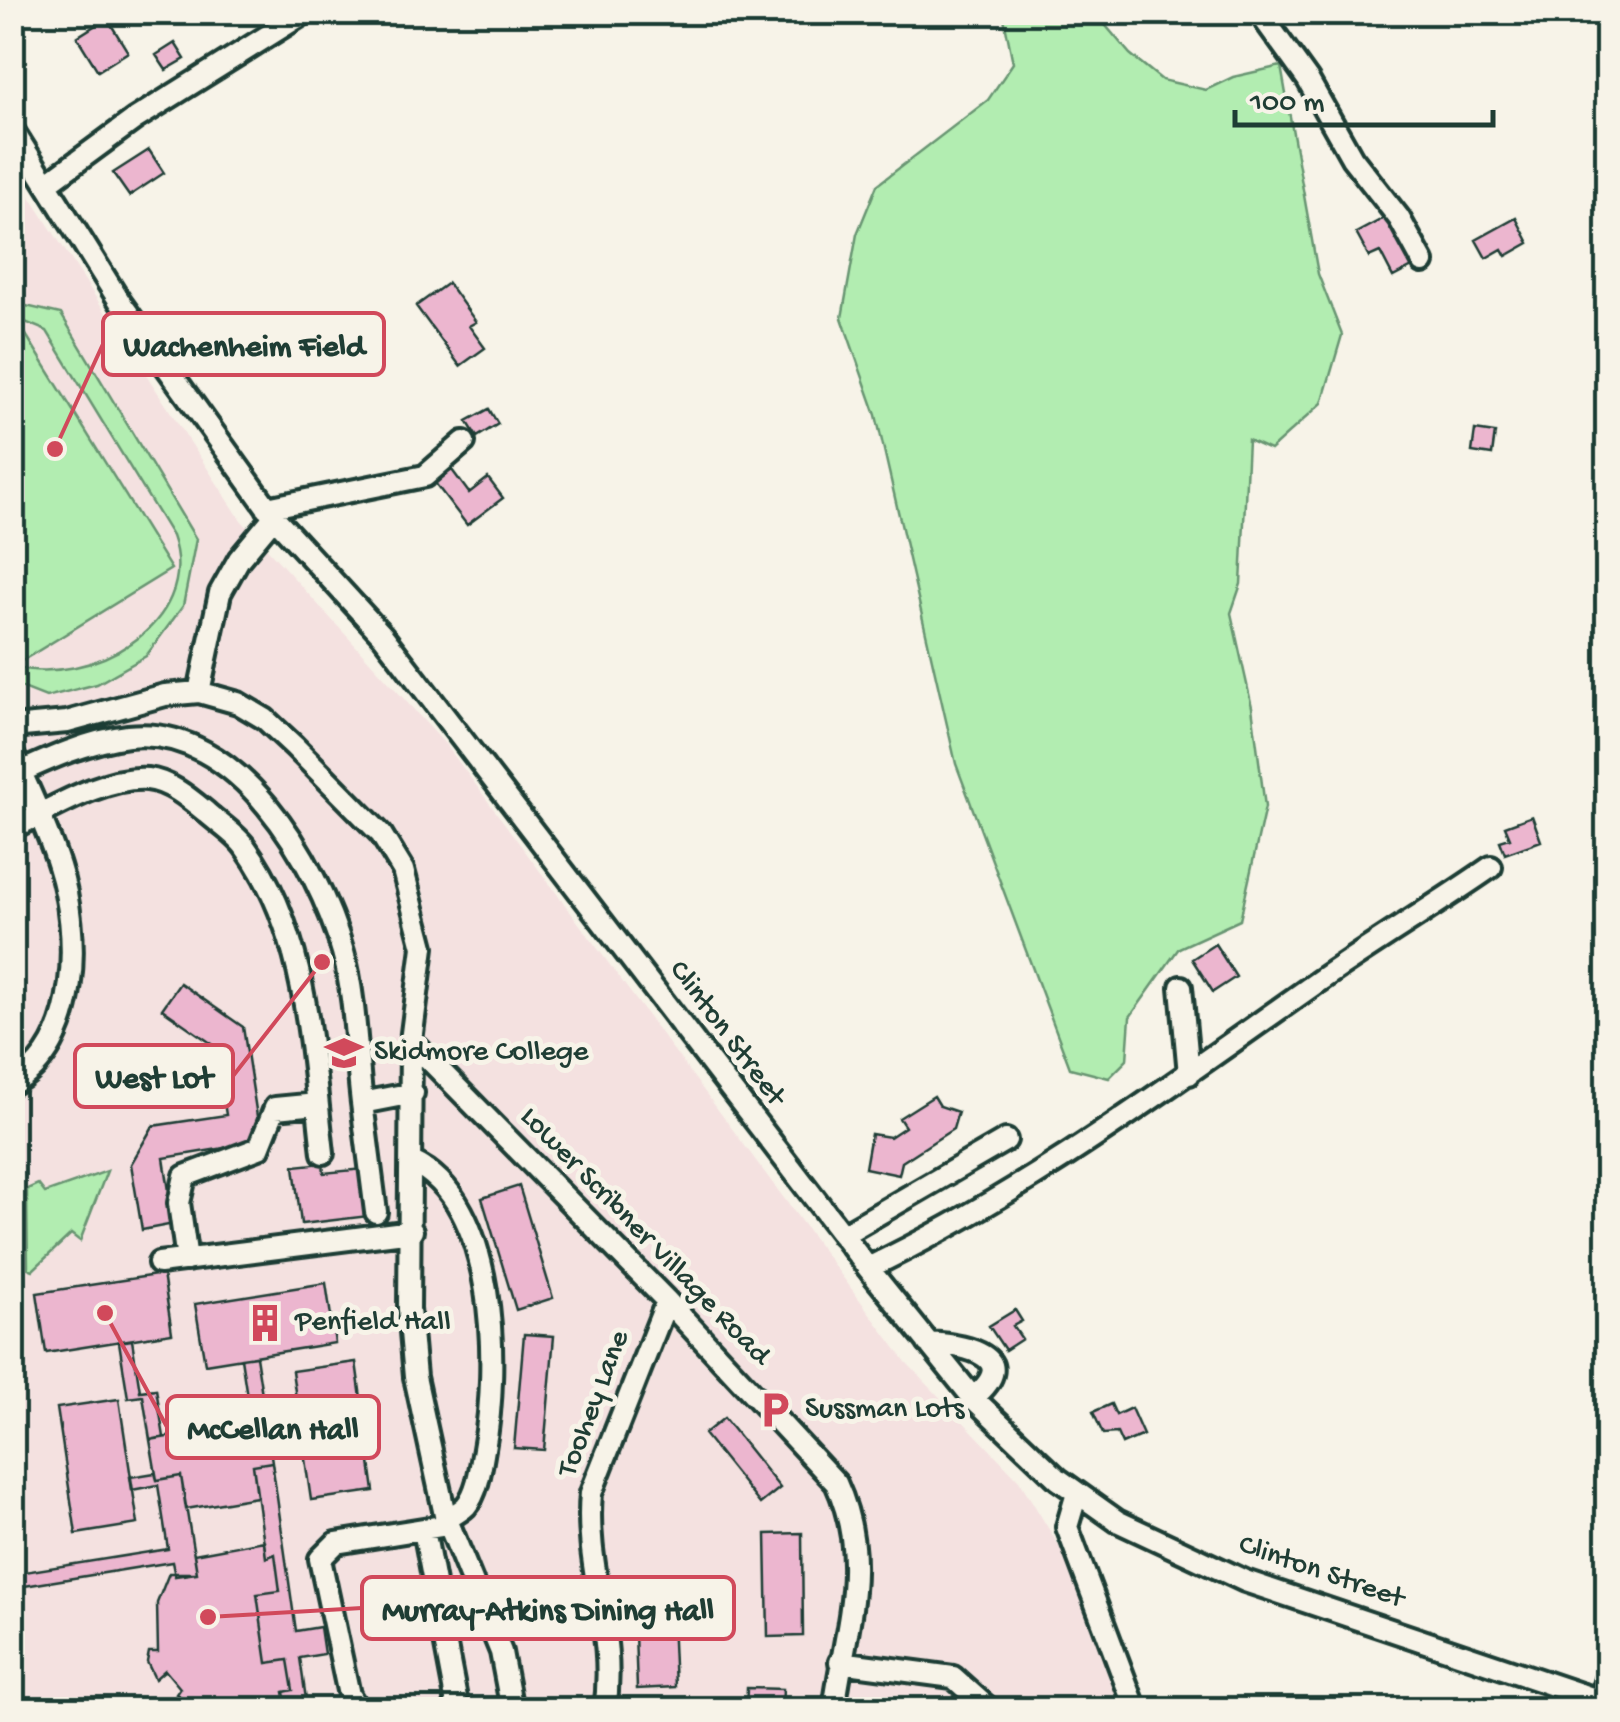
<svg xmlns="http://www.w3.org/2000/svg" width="1620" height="1722" font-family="'Gochi Hand',sans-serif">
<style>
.built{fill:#f4e1e0}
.green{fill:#b2edb1;stroke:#689572;stroke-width:2.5}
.building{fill:#ecb6cf;stroke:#1f3d34;stroke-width:2.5}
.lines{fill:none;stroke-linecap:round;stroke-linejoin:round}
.minor-casing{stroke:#1f3d34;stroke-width:28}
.minor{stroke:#f7f3e8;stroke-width:20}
.rail{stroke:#1f3d34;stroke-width:5;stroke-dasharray:15 8;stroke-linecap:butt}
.minor-bridge-casing{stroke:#1f3d34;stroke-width:28;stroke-linecap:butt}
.minor-bridge{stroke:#f7f3e8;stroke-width:20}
.labels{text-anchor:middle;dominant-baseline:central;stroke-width:10;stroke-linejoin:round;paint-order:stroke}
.street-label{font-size:30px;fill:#1f3d34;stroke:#f7f3e8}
.poi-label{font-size:30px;fill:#1f3d34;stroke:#f7f3e8;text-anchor:start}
.leader{fill:none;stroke:#d1495b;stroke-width:4}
.callout-dot{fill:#d1495b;stroke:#f7f3e8;stroke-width:4}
.callout{fill:#f7f3e8;stroke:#d1495b;stroke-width:4}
.callout-label{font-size:32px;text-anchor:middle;font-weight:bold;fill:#1f3d34}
</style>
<rect width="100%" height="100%" fill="#f7f3e8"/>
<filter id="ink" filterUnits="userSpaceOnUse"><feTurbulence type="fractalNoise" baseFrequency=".01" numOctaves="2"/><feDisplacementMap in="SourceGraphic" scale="20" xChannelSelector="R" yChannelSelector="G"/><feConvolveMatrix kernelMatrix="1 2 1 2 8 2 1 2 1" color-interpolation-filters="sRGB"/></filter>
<g filter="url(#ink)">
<path class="built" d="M12 169 241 520 446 745 906 1362 1019 1480 1096 1607 1133 1709H13Z"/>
<path class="green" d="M1003 13H1095L1130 54 1162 80 1206 90 1233 77 1281 66 1318 274 1342 335 1322 403 1270 450 1248 440 1241 584 1231 613 1252 707 1265 807 1240 920 1179 948 1130 1017 1127 1060 1109 1078 1070 1068 956 764 876 415 842 318 857 234 877 185 988 100 1013 63Z
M13 303 61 314 196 539 183 606 146 656 97 684 46 697 13 684V666C86 688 204 625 172 536L47 331 13 317Z
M20 325 171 569 20 662 12 650V330Z
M107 1171 80 1241 71 1234 33 1270 28 1268 27 1189 38 1184 45 1193Z"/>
<path class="building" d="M107 18 128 52 98 71 77 37Z
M175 43 185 59 166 70 156 55Z
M149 150 164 173 129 196 113 173Z
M1390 215 1416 265 1393 277 1380 252 1369 257 1356 233Z
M1516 218 1529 243 1506 256 1502 249 1486 258 1476 240Z
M448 283 476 322 469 326 485 348 460 366 416 306Z
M489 409 498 424 477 437 467 421Z
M1475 430 1495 433 1492 455 1472 452Z
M452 470 469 493 488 478 503 498 467 525 435 483Z
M1532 816 1541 841 1505 854 1500 841 1510 838 1505 826Z
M1215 944 1236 977 1213 992 1192 959Z
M180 983 243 1027 261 1142 164 1158 174 1224 142 1230 131 1164 153 1126 226 1115 215 1046 162 1009Z
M934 1096 940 1106 958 1112 953 1129 902 1162 899 1175 865 1168 871 1134 890 1137 905 1127 899 1118Z
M323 1163 324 1173 364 1169 369 1216 301 1224 294 1166Z
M519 1186 553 1298 516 1310 482 1198Z
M163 1274 172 1333 46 1353 37 1293Z
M326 1283 335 1343 205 1364 195 1304Z
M1015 1310 1022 1321 1013 1326 1022 1339 1005 1350 989 1326Z
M524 1334 554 1336 544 1450 514 1448Z
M132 1340 140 1391 156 1389 164 1437 150 1440 143 1396 128 1398 119 1342Z
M256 1356 266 1420 251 1422 241 1358Z
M356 1362 374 1491 311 1500 292 1371Z
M119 1399 138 1524 76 1534 57 1408Z
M1111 1404 1116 1415 1131 1408 1143 1435 1122 1444 1117 1433 1103 1434 1093 1412Z
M724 1418 780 1488 760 1504 704 1434Z
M266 1420 272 1462 253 1465 257 1497 186 1509 181 1476 157 1480 150 1440Z
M272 1462 296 1631 320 1627 324 1654 300 1658 306 1699 299 1700 301 1710H287L284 1692 293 1690 288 1660 267 1663 257 1594 280 1591 275 1554 266 1558 253 1465Z
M155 1473 157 1480 181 1476 197 1573 175 1576 172 1562 12 1588V1574L168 1549 158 1485 132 1490 130 1477Z
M802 1533 803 1636 768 1637 766 1534Z
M264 1541 266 1558 275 1554 280 1591 257 1594 267 1663 288 1660 293 1690 284 1692 287 1710H193L192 1703 176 1694 180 1688 165 1670 155 1679 147 1662 149 1652H158L157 1603 169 1573H197L194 1554Z
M670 1575 675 1687 637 1689 633 1576Z
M747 1688 783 1689 782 1710H746Z"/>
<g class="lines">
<g class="minor-casing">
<path id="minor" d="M1259 12 1308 80 1352 158 1399 218 1423 262
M12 129 120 302 274 517 383 636 868 1268 973 1398 1058 1479 1117 1521 1245 1581 1580 1694
M48 183 135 119 306 12
M267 508 425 476 464 442
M199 692 220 593 239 559 274 517
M12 727 67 722 165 695 199 692 238 703 265 719 294 746 381 834 403 870 423 947 411 1041 409 1309 415 1377 445 1515 501 1652 512 1710
M12 752C28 789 47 827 59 866 80 931 82 1046 12 1084
M12 776C48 759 88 741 128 736 237 723 318 863 343 952 356 999 356 1054 362 1103
M12 828C51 810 103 776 147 779 169 781 189 798 206 812 218 823 236 834 245 847 308 934 311 1051 323 1153
M1181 987 1189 1074
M411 1041 667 1301 836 1483C872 1561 845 1627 834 1710
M412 1162C498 1200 499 1370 484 1449 481 1466 478 1492 466 1506 461 1511 452 1516 447 1519
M376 1212 362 1103 413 1093
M842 1235 1006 1140
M187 1260 179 1203 185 1176 259 1148 275 1108 317 1104
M159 1263 412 1231
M868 1268C1031 1190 1172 1084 1319 981 1375 942 1435 906 1491 867
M928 1343C964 1345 1024 1356 973 1398
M1077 1493 1067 1527 1136 1710
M424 1530 457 1704 453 1710
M840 1662 953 1677 990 1710
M358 1710 349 1695 320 1559 336 1543 448 1525
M605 1710C617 1631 584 1570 591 1493L667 1301"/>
</g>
<use href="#minor" class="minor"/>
<path class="rail" d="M1583 1710 1608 1640"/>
<g class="minor-bridge-casing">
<path id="minor-bridge" d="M1580 1694 1608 1704"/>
</g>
<use href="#minor-bridge" class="minor-bridge"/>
</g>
</g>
<defs>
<g id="university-bare" transform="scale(3)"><path d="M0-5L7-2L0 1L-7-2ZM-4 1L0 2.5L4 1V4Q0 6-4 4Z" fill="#d1495b" stroke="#f7f3e8" stroke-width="2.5" paint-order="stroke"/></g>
<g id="building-bare" transform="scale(3)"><path d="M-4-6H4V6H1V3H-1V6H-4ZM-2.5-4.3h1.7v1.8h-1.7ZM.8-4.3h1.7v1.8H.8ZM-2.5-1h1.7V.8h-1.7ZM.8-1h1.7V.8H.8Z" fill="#d1495b" stroke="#f7f3e8" stroke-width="2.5" paint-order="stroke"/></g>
<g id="parking-bare" transform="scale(3)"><path d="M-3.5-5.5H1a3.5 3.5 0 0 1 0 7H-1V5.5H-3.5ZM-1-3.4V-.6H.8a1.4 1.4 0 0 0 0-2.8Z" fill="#d1495b" stroke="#f7f3e8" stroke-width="2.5" paint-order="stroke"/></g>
</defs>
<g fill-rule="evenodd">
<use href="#university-bare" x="344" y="1053"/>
<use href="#building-bare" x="265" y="1323"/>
<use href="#parking-bare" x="775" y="1410"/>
</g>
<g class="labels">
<g class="street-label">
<text transform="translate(726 1034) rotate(53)">Clinton Street</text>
<text transform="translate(644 1237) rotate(46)">Lower Scribner Village Road</text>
<text transform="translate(595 1404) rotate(-69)">Toohey Lane</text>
<text transform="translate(1321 1573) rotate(19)">Clinton Street</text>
</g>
<g class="poi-label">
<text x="374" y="1053">Skidmore College</text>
<text x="295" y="1323">Penfield Hall</text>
<text x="805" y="1410">Sussman Lots</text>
</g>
</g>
<path class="leader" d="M55 449L103 344M322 962L233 1076M105 1313L167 1427M208 1617L362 1608"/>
<g class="callout-dot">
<circle cx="55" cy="449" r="10"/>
<circle cx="322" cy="962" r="10"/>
<circle cx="105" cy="1313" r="10"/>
<circle cx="208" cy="1617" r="10"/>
</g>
<g class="callout">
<rect x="103" y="313" width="281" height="62" rx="10"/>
<rect x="75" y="1045" width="158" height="62" rx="10"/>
<rect x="167" y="1396" width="212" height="62" rx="10"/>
<rect x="362" y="1577" width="372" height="62" rx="10"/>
</g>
<g class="callout-label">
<text x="244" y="355">Wachenheim Field</text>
<text x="154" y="1087">West Lot</text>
<text x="273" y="1438">McCellan Hall</text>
<text x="548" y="1619">Murray-Atkins Dining Hall</text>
</g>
<rect width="1620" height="1722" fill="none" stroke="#f7f3e8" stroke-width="50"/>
<rect x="25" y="25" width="1570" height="1672" fill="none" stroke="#1f3d34" stroke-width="4" filter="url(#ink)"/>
<path d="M1235 110v15h258v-15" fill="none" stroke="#1f3d34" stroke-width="5"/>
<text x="1250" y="110" font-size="30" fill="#1f3d34" stroke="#f7f3e8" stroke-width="8" paint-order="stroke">100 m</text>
</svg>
